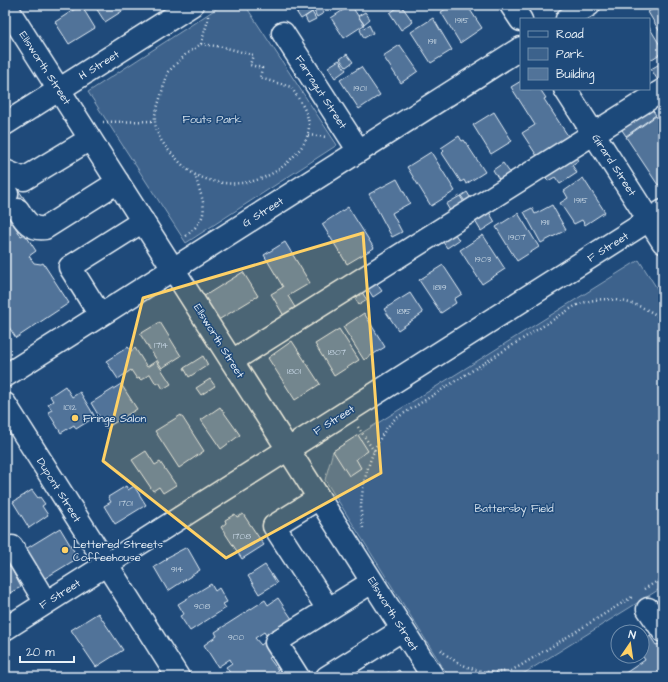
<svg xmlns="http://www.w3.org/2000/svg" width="668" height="682" font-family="'Architects Daughter',sans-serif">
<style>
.green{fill:#3c628c;stroke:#92aac2}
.building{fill:#517399;stroke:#e8f1f8}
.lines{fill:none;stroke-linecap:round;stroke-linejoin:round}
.minor-casing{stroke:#e8f1f8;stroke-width:25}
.path{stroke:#e8f1f8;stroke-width:2.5;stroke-dasharray:1 3;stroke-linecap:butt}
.minor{stroke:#1f4a7a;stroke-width:22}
.marked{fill:#ffd166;fill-opacity:0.2;stroke:#ffd166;stroke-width:3;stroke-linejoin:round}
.poi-dot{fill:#ffd166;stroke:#1f4a7a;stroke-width:1.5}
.labels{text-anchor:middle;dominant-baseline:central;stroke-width:3;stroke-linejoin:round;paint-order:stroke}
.number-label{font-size:9px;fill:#c2d2e0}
.street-label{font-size:11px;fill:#e8f1f8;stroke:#1f4a7a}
.park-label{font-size:11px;fill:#d7e3ed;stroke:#1f4a7a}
.poi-label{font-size:11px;fill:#e8f1f8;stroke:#1f4a7a;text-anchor:start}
</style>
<rect width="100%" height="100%" fill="#1f4a7a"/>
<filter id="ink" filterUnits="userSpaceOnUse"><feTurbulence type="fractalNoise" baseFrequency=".025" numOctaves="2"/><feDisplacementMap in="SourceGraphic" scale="8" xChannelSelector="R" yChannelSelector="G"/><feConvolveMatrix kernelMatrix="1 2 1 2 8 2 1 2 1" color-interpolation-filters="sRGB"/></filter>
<g filter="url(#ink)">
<path class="green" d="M222 5H245L337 145 186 243 88 92Z
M639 260 663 298V587L518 677H449L325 480 333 451Z"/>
<path class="building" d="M81 5 95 28 69 44 55 22Z
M94 5H125L127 8 105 22Z
M292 5H323L301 19Z
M351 5 364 25 344 38 331 18Z
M401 5 413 22 401 30 390 13Z
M452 5H467L482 28 460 43 441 12Z
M659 5H663V37L648 12Z
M320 7 324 13 317 17 314 11Z
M312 12 316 19 308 23 305 17Z
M365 12 370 19 364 24 358 16Z
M433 18 452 50 431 63 411 32Z
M369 25 373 33 364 38 360 30Z
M649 27 663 50V52L649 61Z
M400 45 418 71 401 83 383 56Z
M347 54 353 62 346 67 340 59Z
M339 60 346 70 335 78 328 67Z
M663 62V83L660 84 651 69Z
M361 67 380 95 359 109 340 80Z
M5 71 10 78 5 82Z
M521 81V89H540L546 98 544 99 570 139 539 159 522 133 535 125 511 87Z
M646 101 656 115 626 136 616 121Z
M494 112 512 141 491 154 473 125Z
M656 116 663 126V181L658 185 626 137Z
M459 136 462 141 464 140 485 172 466 184 464 180 461 182 442 153 444 151 441 148Z
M572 150 578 161 572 165 577 173 560 184 555 177 548 181 541 170Z
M431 152 455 191 431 206 407 167Z
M503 163 513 177 502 184 493 170Z
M583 178 605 212 585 225 582 220 574 224 560 203 568 198 564 191Z
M397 179 410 203 392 213 402 232 392 237 369 194Z
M17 188 28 204 8 216 21 236 25 234 36 251 29 256 34 263 41 264 43 263 69 303 16 338 5 321V195Z
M467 192 473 202 468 205 461 196Z
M460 196 467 207 453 216 446 204Z
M552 205 566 230 541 243 524 212 532 208 535 214Z
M348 207 374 248 347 264 322 224Z
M486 207 495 222 481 231 472 216Z
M518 213 539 247 517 261 496 227Z
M450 227 459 240 447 248 438 235Z
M483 235 505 269 482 284 460 250Z
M285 242 310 283 288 296 299 314 287 321 271 294 283 287 264 255Z
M443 265 462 294 454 299 456 303 441 313 419 280Z
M243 272 258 296 215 322 201 298Z
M374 280 382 291 373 297 366 286Z
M360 289 367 300 359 305 352 294Z
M410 293 423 313 398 330 384 309Z
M364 313 385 347 364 360 343 327Z
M160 322 181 356 162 368 140 334Z
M339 329 359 360 334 376 315 344Z
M292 341 320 384 295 400 268 358Z
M128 347 131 351 135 348 147 367 156 361 171 384 163 389 159 382 156 384 150 374 141 380 139 378 137 379 131 370 118 379 106 361Z
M203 356 208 365 189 377 184 368Z
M210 379 215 386 201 395 196 388Z
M121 384 137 409 106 428 91 403Z
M65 386 72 397 80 392 95 417 76 429 74 425 61 433 48 412 52 410 48 404 53 401 50 396Z
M220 407 240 435 221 449 201 420Z
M181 415 204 451 179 468 155 431Z
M358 435 368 451 356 459 361 468 349 476 333 451Z
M146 451 155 465 160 462 176 485 163 493 159 487 153 491 132 460Z
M126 486 128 490 134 486 146 505 115 524 104 506 111 502 108 497Z
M32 490 38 498 40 497 45 504 42 506 48 515 29 528 13 502Z
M235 514 237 517 243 514 264 545 242 559 221 527 226 523 225 520Z
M60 528 78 558 42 580 24 550Z
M187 547 200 570 168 591 154 567 167 559 166 558Z
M5 552 12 562 9 564 21 587 6 595 5 593Z
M265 565 277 583 259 594 248 576Z
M211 584 215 591 219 588 227 602 223 604 226 608 190 631 180 616 184 614 178 604Z
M278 598 292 619 266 635 264 632 255 638 261 645 266 641 275 655 269 658 278 670 267 677H233L226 667 232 663 230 659 218 667 204 645 217 636 215 632 265 600 268 605Z
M98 613 123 650 96 667 71 630Z
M650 636 656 645 659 644 663 649V677H626L624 674 645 660 642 655V639L643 638 644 640Z
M399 670 403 677H380L389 672 391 675Z"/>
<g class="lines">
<g class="minor-casing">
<path id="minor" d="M5 5 433 677
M511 5 521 20
M567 19 589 5
M283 33 359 151
M565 89 663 242
M5 124 192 5
M5 171 24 179 90 139
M5 191 7 194
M18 210C25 221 31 230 45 228L118 182
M100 315 70 267 143 221
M232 361 663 90
M5 376 521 48
M5 404 178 677
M319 498 274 526 328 609
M12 547 46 603
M648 609 663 631
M5 629 663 211
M298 677 276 642 372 582
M327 677 402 630"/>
</g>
<path class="path" d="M201 44 223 47 253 55 250 65 262 68 260 78 291 87C298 98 308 111 309 125 309 139 302 147 293 157 268 184 230 191 196 175 187 171 178 160 171 153 161 142 154 131 155 115L168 72 185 55Z
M201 44 208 20V16
M103 122 154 121
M308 135 327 137
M186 236C213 214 203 204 195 175
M358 427 374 451
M363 528C355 498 372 439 395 419L575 306C580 304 585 302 590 301 613 295 645 305 663 320
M644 589 663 578
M441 650C457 666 485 676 508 671 512 670 516 668 520 666L632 597"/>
<use href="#minor" class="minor"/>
</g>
</g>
<path class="marked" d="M363 233 381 473 226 558 103 461 143 298Z"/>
<g class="poi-dot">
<circle cx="75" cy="418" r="4"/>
<circle cx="65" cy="550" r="4"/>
</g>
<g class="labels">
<g class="number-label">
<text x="462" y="20">1915</text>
<text x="432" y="41">1911</text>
<text x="360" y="88">1901</text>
<text x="581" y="200">1915</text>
<text x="545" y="222">1911</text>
<text x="517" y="237">1907</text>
<text x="483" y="259">1903</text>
<text x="440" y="287">1819</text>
<text x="404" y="311">1815</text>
<text x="161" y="345">1714</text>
<text x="337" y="352">1807</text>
<text x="294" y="371">1801</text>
<text x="70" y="407">1012</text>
<text x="126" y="503">1701</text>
<text x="242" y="536">1708</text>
<text x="177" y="569">914</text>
<text x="202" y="606">908</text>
<text x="236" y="637">900</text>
</g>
<g class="street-label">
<text transform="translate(99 65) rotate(-32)">H Street</text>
<text transform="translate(45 68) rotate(57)">Ellsworth Street</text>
<text transform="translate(321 92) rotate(57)">Farragut Street</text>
<text transform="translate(614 165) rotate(57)">Girard Street</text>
<text transform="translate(263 212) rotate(-32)">G Street</text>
<text transform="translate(608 247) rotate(-32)">F Street</text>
<text transform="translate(219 341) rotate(58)">Ellsworth Street</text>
<text transform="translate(334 420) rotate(-32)">F Street</text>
<text transform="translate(59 490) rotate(58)">Dupont Street</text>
<text transform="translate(60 594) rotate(-32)">F Street</text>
<text transform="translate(393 614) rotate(58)">Ellsworth Street</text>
</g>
<g class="park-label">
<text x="212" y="119">Fouts Park</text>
<text x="514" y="508">Battersby Field</text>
</g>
<g class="poi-label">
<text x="83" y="418">Fringe Salon</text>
<text x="73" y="544">Lettered Streets<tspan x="73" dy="13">Coffeehouse</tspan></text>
</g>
</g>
<rect width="668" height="682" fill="none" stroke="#1f4a7a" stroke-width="20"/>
<rect x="10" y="10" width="648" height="662" fill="none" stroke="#e8f1f8" stroke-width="1.5" filter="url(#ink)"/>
<rect x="520" y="18" width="130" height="72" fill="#1f4a7a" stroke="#6f8dac"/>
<rect x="528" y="31" width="20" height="6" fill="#1f4a7a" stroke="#6f8dac"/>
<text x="556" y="38" font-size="12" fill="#e8f1f8">Road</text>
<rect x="528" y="48" width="20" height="12" fill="#3c628c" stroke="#6f8dac"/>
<text x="556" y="58" font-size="12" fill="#e8f1f8">Park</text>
<rect x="528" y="68" width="20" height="12" fill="#517399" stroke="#6f8dac"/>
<text x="556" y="78" font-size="12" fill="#e8f1f8">Building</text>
<g transform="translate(630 644) rotate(13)"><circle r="19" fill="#1f4a7a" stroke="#6f8dac"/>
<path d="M0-3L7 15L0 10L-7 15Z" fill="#ffd166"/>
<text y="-6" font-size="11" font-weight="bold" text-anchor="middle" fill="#e8f1f8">N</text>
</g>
<path d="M20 656v6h54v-6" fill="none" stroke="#e8f1f8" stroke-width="2"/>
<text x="26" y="656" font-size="12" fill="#e8f1f8" stroke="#1f4a7a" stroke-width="3" paint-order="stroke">20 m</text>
</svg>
